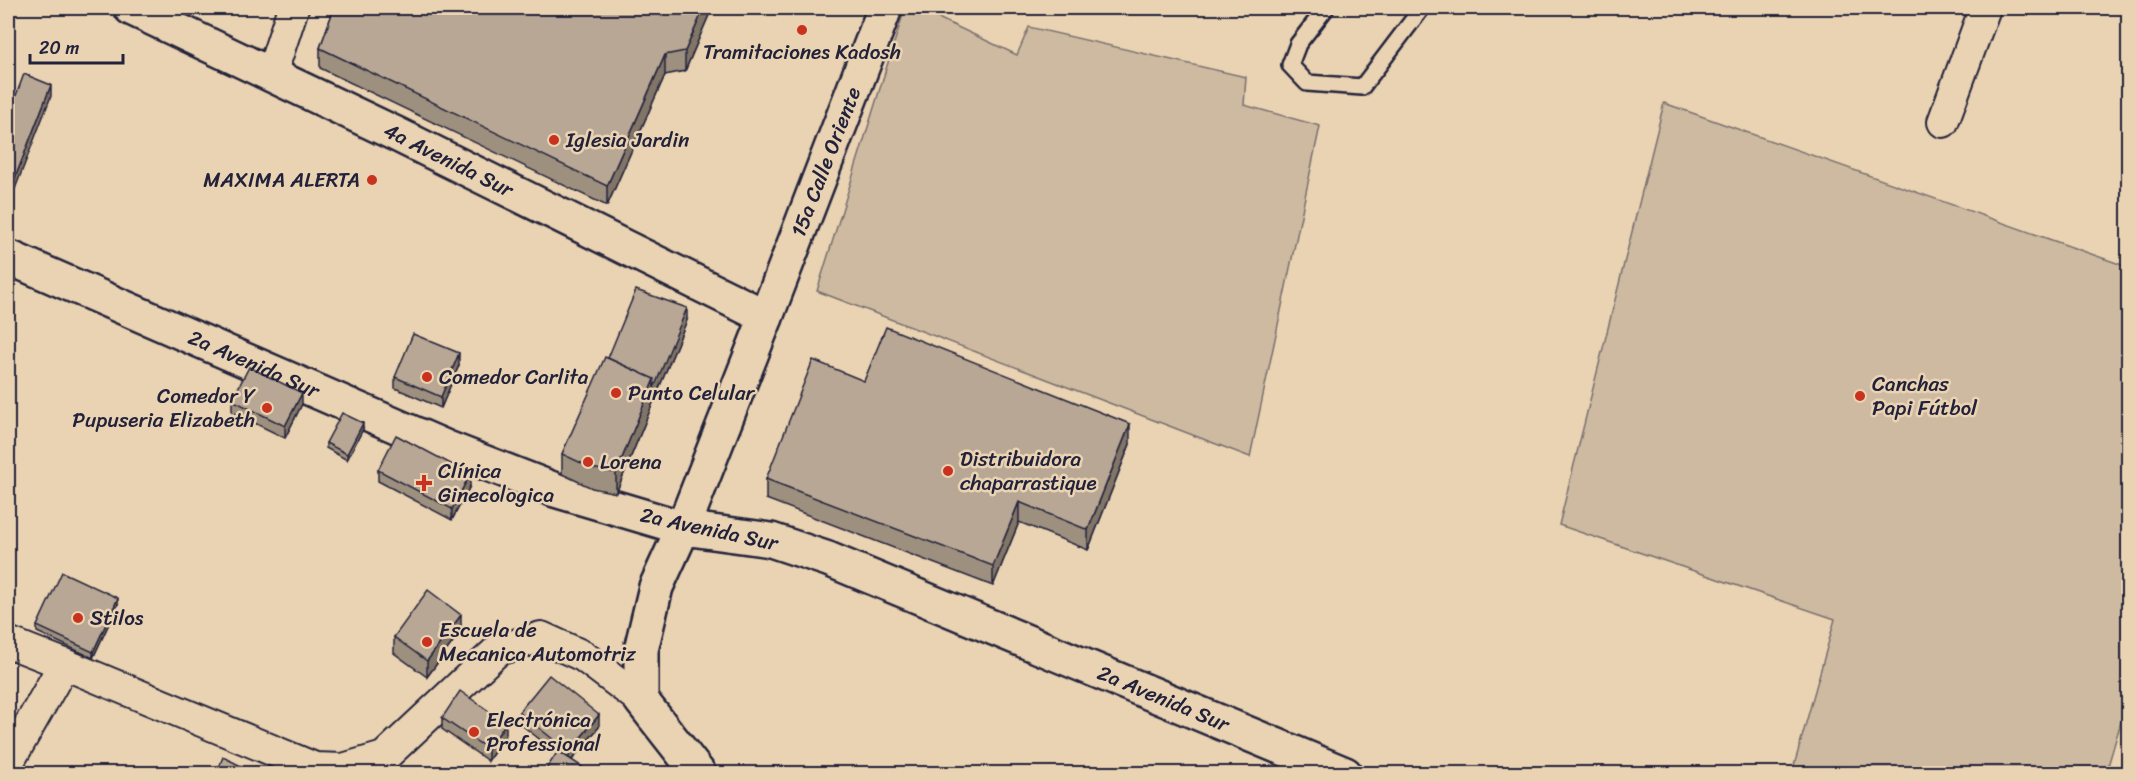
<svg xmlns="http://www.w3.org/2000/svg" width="2136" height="781" font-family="Sriracha,sans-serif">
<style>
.green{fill:#cdbaa1;stroke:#786e6e;stroke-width:1.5}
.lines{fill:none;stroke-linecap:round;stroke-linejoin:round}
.service-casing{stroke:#22223b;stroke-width:20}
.minor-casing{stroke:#22223b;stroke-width:34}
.tertiary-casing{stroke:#22223b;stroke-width:38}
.secondary-casing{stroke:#22223b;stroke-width:38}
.service{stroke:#ead3b2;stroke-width:15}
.minor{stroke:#ead3b2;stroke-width:30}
.tertiary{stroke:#ead3b2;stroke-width:33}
.secondary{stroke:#ead3b2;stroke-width:33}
.wall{fill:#9e907f;stroke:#22223b;stroke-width:1.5}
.shaded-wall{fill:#817568;stroke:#22223b;stroke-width:1.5}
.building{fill:#b8a794;stroke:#22223b;stroke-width:1.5}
.poi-dot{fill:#c8321e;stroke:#ead3b2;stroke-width:2}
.labels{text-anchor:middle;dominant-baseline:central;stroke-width:5;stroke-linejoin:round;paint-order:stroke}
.poi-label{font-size:21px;fill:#22223b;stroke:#ead3b2;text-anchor:start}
.street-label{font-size:21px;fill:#22223b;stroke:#ead3b2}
</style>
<rect width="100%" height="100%" fill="#ead3b2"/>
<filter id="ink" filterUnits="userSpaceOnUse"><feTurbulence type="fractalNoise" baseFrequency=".0167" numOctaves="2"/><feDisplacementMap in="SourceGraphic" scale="12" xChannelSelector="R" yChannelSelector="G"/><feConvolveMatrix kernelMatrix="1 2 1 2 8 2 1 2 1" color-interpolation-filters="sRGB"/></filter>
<g filter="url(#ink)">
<path class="green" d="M905 8H917L1017 55 1029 27 1246 77 1244 105 1320 126 1250 457 817 291Z
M1664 103 2128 267V698L2106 773H1792L1835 619 1559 525Z"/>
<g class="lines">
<g class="service-casing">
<path id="service" d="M1326 8 1298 44 1290 65 1307 83 1362 87 1422 8"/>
</g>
<g class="minor-casing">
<path id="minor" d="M271 75 293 8
M1943 122 1985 8
M8 642 64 664 315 768 343 769 384 757 498 650 541 637 583 656 641 700
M8 763 64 664"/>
</g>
<g class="tertiary-casing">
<g id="tertiary">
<path id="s1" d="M766 317 885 8"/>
<path id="s2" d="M683 528 771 540 828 559 1345 774"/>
</g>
</g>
<g class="secondary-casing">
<g id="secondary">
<path id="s3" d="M131 8 396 134 766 317 683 528 656 587 641 650V700L699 774"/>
<path id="s4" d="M8 257 447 448 555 490 683 528"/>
</g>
</g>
<use href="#service" class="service"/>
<use href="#minor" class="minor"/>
<use href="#tertiary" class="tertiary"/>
<use href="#secondary" class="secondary"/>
</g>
<path class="wall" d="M334 8H712L685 71 665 75 607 206 320 68V48Z
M687 320 616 493 592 488 562 474V454L608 358Z
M459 365 441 408 395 388V377Z
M864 381 1130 444 1088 550 1019 522 993 586 766 499V479Z
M232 400 302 404 285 438 232 412Z
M363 429 347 460 326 448V443Z
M378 470 470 486 452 520 378 481Z
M118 604 93 658 37 632V626Z
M461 631 427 677 394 653V637Z
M519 712 599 727 572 760 557 753 519 723Z
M442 718 506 734 488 761 442 729Z"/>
<path class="shaded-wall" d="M704 8H712L685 71V51Z
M665 55V75L607 206V186Z
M51 85V96L8 207V196Z
M687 308V320L616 493V473L654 379Z
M459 353V365L441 408V397Z
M302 393V404L285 438V426Z
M363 423V429L347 460V454Z
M1130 424V444L1088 550V530Z
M470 474V486L452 520V509Z
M1019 502V522L993 586V566Z
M118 598V604L93 658V652Z
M461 615V631L427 677V661Z
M599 715V727L569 763V752Z
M506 723V734L488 761V749Z"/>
<path class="building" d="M334 8H704L685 51 665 55 607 186 320 48Z
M24 74 51 85 8 196V117Z
M636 290 687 308 654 388V379L608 358Z
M886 327 1130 424 1088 530 1019 502 993 566 766 479 813 360 864 381Z
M413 334 459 353 441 397 395 377Z
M605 357 654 379 616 473 592 468 562 454Z
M249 367 302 393 285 426 232 400Z
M342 413 363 423 347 454 326 443Z
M396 435 470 474 452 509 378 470Z
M62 572 118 598 93 652 37 626Z
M428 590 461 615 427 661 394 637Z
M549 675 599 715 569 752 519 712Z
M460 691 506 723 488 749 442 718Z
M558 751 593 774H543Z
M223 757 257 774H216Z"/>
</g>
<g class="poi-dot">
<circle cx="802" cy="30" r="6"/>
<circle cx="554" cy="140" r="6"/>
<circle cx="372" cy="180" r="6"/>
<circle cx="427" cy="377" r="6"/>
<circle cx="616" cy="393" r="6"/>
<circle cx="1860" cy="396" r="6"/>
<circle cx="267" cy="408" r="6"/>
<circle cx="588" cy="462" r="6"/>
<circle cx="948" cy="471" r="6"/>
<path d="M421 474h6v6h6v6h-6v6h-6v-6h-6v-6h6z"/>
<circle cx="78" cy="618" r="6"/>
<circle cx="427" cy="642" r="6"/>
<circle cx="474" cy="732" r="6"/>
</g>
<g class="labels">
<g class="poi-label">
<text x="802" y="52" text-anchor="middle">Tramitaciones Kadosh</text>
<text x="566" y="140">Iglesia Jardin</text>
<text x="360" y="180" text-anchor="end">MAXIMA ALERTA</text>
<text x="439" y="377">Comedor Carlita</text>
<text x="1872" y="384">Canchas<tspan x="1872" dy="24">Papi Fútbol</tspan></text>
<text x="628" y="393">Punto Celular</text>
<text x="255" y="396" text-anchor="end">Comedor Y<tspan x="255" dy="24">Pupuseria Elizabeth</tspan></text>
<text x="960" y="459">Distribuidora<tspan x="960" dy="24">chaparrastique</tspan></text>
<text x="600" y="462">Lorena</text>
<text x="438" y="471">Clínica<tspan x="438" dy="24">Ginecologica</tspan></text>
<text x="90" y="618">Stilos</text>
<text x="439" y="630">Escuela de<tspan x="439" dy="24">Mecanica Automotriz</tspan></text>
<text x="486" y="720">Electrónica<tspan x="486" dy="24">Professional</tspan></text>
</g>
<g class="street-label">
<text stroke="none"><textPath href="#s3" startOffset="352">4a Avenida Sur</textPath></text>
<text stroke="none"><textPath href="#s1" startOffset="166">15a Calle Oriente</textPath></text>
<text stroke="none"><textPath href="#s4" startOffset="268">2a Avenida Sur</textPath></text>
<text transform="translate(709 529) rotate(12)">2a Avenida Sur</text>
<text stroke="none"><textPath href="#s2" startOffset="512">2a Avenida Sur</textPath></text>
</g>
</g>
<rect width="2136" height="781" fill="none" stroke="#ead3b2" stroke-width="30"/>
<rect x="15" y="15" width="2106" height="751" fill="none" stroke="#22223b" stroke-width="2" filter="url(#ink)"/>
<path d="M30 54v9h93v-9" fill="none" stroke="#22223b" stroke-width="3"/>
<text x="39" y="54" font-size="18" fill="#22223b" stroke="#ead3b2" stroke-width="4.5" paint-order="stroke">20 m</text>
</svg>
